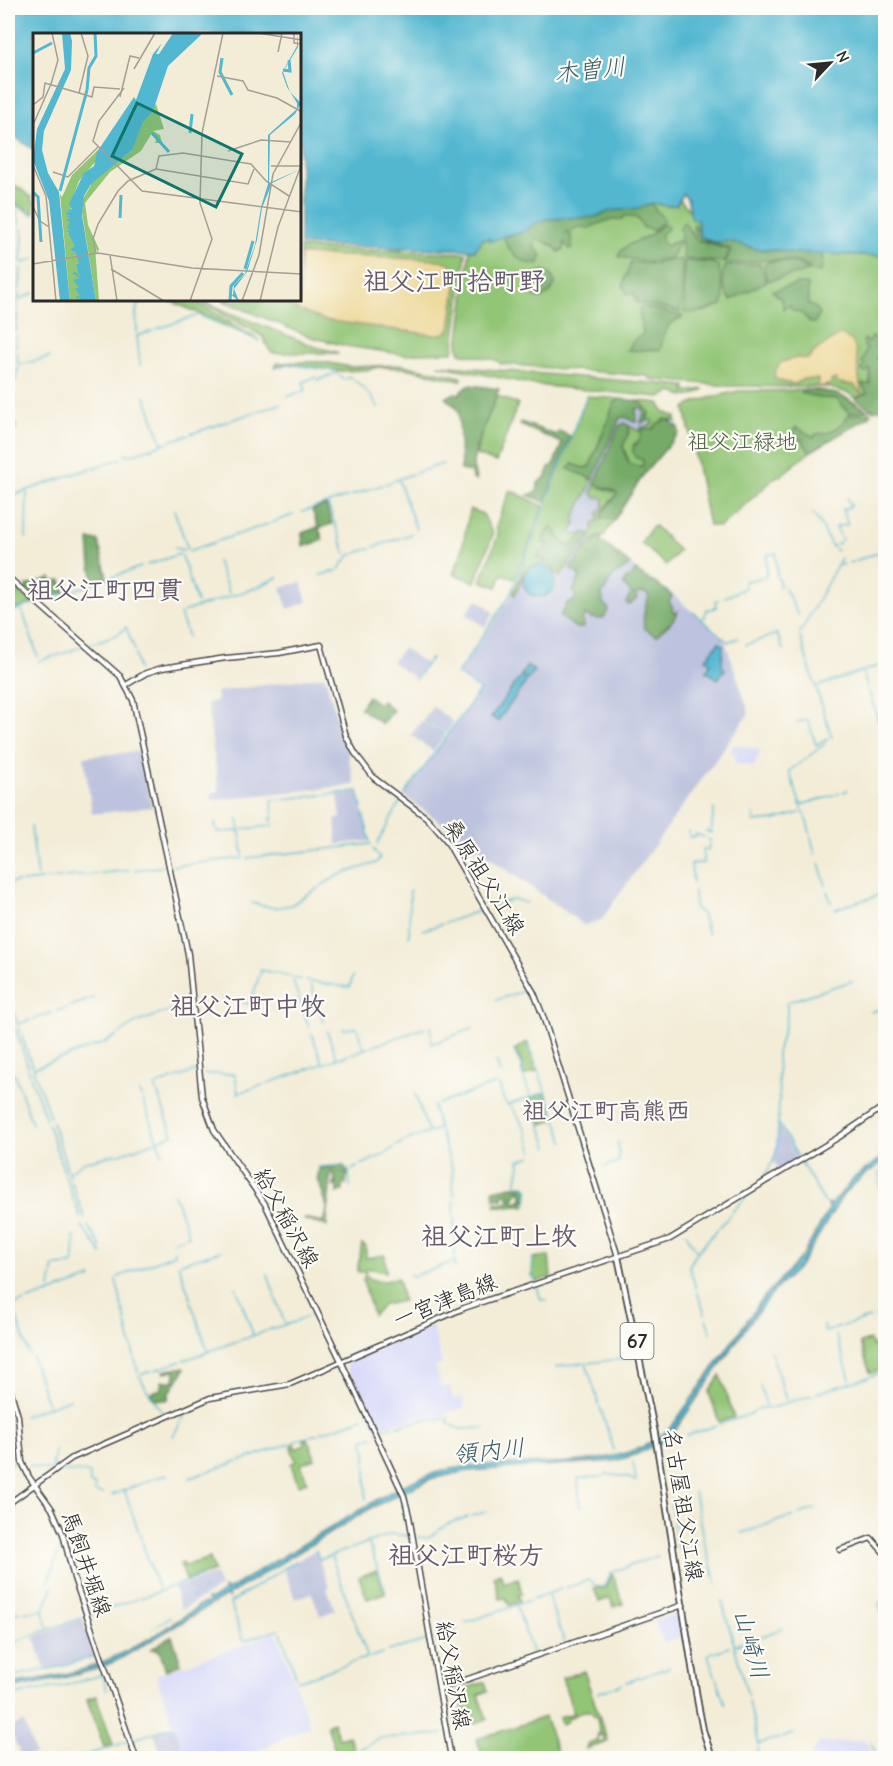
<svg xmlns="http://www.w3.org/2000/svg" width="893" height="1766" font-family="'Comic Neue','Klee One',sans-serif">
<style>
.built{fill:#d5d8f9}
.industrial{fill:#bdc3de}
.green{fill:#92c576;stroke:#5e7850;stroke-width:1.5}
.forest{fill:#75aa67;stroke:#506a49;stroke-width:1.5}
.sand{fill:#eeda9e;stroke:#8c8264;stroke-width:1.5}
.water{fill:#52b7d0;stroke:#3e717e;stroke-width:1.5}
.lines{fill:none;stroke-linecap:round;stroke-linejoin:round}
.stream{stroke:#52b7d0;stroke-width:1.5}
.secondary-casing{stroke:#494845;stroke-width:7}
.primary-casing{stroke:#494845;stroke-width:8}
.secondary{stroke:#fff;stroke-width:4}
.primary{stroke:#fff;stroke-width:4.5}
.labels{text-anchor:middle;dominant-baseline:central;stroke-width:4.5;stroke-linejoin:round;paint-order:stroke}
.shield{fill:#fdfcf7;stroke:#6a6a68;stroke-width:1.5}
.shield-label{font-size:21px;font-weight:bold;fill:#2b2b2b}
.park-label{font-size:22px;fill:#4f6145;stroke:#fdfcf7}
.street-label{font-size:22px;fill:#2b2b2b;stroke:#fdfcf7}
.water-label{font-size:24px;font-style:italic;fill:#395c65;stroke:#fdfcf7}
.neighbourhood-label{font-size:24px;font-weight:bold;fill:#655a6c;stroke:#fdfcf7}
.quarter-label{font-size:26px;font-weight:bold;fill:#655a6c;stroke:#fdfcf7}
.inset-river{fill:none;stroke:#52b7d0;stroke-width:3}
.inset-road{fill:none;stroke:#a39f93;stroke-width:1.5}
.view{fill:#0f766e;fill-opacity:0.15;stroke:#0f766e;stroke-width:3}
.inset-edge{fill:none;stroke:#2b2b2b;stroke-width:3}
</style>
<rect width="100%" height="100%" fill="#fdfcf7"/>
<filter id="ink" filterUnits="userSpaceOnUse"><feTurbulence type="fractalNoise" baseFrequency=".0167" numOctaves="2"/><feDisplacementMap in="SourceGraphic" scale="12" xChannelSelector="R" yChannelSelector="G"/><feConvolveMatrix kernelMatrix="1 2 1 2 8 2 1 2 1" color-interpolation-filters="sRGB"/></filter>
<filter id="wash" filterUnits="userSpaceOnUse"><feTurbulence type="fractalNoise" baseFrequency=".008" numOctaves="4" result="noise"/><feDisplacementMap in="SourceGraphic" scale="24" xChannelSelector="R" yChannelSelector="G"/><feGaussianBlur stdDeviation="1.35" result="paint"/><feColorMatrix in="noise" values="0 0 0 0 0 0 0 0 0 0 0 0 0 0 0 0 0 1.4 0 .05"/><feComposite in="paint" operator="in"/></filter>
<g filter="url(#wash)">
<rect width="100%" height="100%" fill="#f3edd8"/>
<path class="built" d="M735 744 761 750 754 766 735 764V753L729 752Z
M432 1325 442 1365 436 1366 441 1388 450 1386 453 1399 462 1397 465 1408 446 1412V1415L422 1417 375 1427 346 1365 347 1362Z
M675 1614 679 1616 682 1636 663 1643 655 1620Z
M277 1633 310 1726 261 1749 234 1758H185L156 1675Z
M867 1740 873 1758H809L819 1743Z"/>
<path class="industrial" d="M587 396 657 402 664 412 676 417 679 433 644 474 601 540 652 582 668 590 725 641 749 713 601 920 584 925 404 796 480 690 458 674 512 596Z
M301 582 307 602 288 609 281 588Z
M477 599 494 612 485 627 466 614Z
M403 648 426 664 415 678 392 662Z
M325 676 339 726 350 753 348 755 355 785 212 800 211 794 219 792 207 703 217 701 216 692Z
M433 707 454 722 446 734 424 719Z
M422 721 444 736 433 751 411 735Z
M141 751 152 807 92 814 84 757Z
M358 792 369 841 337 844 335 819 341 818 338 794Z
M780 1129 798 1160 779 1171 774 1162 777 1149 778 1130Z
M315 1550 329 1587 327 1588 335 1610 320 1616 312 1593 295 1599 284 1569Z
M215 1574 220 1587 181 1610 174 1588Z
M83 1619 94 1655 85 1660 45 1669 34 1637Z
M24 1722 35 1754 21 1758 10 1727Z
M174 1726 185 1758H162L154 1733Z"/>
<path class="green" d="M8 180 32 197 31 200 34 202V214L8 200Z
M680 199 697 220V225L821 254 885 256 886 358 874 411 848 393 827 387 729 386 650 379 648 376 501 364 496 360 460 353 458 348 470 250H475L483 239 490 238V240L652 203 668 206Z
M300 248 466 253 453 352 417 353 407 355 346 346 311 337 221 300H300Z
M169 300H194L260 341Z
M199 300 316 347 339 353H274L270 351 262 336Z
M303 362H324L350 367 402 365 461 377 462 379 460 381 405 368 378 367 367 370 339 371 288 364 275 367 278 363Z
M438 365 686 386 685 392 704 389C688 399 688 398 672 392L660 397 535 385Z
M817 390C838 392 852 400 870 412V416L810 452 780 476H777L720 527 709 525 685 408 698 401 738 391Z
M497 396 518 404 496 462 476 455 483 429Z
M587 396 620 399 614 404 590 466 584 468 572 464 591 480 594 478 575 516V525L571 532 573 535 581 534 582 537 571 546H567L559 538 554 528 548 529 545 535V544L548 542 549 544 543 551 539 552 538 558 552 565 554 571 542 564 530 566C521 573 521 585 515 595L513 594 525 564 523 563Z
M639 401 659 403 664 412 676 417V421L666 419 633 445 644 463 643 466H633L630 464 623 446 629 432V426L641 432V427L649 426 653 422 651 420 647 421C651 409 644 409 639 401Z
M595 483 599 487 617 493 616 496C610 502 601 511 602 519H615L603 537 596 538 592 542 590 541 594 523 599 520 598 513 603 508 604 500 602 497 595 498 592 493Z
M510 490 543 506 517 576H515L514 579 502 574 497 587 481 581 498 535 496 526Z
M470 509 483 514 493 534 475 582 453 574 461 554Z
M655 526 679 551 666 565 641 543 652 527Z
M10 583 33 603 8 612V584Z
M527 1042 538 1071 523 1076 522 1063 514 1050Z
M545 1092 555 1119 541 1125 531 1098Z
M362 1244 366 1247V1258L385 1255 386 1272 367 1268 366 1272H357Z
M549 1256 551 1277 536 1282 534 1277H532L533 1258Z
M365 1274C375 1285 385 1281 398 1278L403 1301 384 1305 373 1315 363 1281Z
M870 1340 873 1346 884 1343 885 1354 880 1356 884 1369 870 1373 860 1343Z
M720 1375 734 1417 719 1422 709 1392Z
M308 1438 315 1459 301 1464 307 1482 298 1485 291 1464 296 1461 291 1448 294 1443 296 1449 305 1445 304 1440Z
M210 1558 214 1571 186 1580 180 1564 183 1563 184 1566Z
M377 1570 385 1593 367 1599 359 1577Z
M500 1573 504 1583 518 1578 522 1593 518 1595 520 1601 509 1605 506 1598 500 1599 494 1576Z
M612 1573 623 1604 614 1607 610 1598 599 1602 594 1588H605Z
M584 1671 608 1742 586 1749 587 1744 596 1740 601 1742 604 1740 603 1735H599L597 1739 599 1730 597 1718 590 1711H583L572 1717H567L568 1721 561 1724 559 1717 574 1713 562 1678Z
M485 1682 488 1691 478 1695 487 1719 469 1725 457 1691Z
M96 1696 113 1744 104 1747 87 1699Z
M545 1717 558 1755 548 1758H483L477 1739Z
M333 1722 339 1739 349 1736 354 1750 337 1756 327 1725Z"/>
<path class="forest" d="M650 203 664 219 662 223 653 230 644 228 637 218 624 216 622 219 606 221 588 228 579 227 566 233 571 234 572 248 570 249 564 243V249L559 252C556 247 543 239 536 240L534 247 542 255 538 264C521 265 508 251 503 237L521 233 535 223 547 219 595 217 610 211 639 208Z
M684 222 696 240 730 250 724 262 686 259 683 257 680 227Z
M694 224 701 236 709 241H730L756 249 821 254 823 259 821 272 811 271 809 267C783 253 753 264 725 263L731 249 701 240C696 237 692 229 694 224Z
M662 225H666L668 229 661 234 663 244 666 246 676 241H679L671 258 650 262 619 257 620 252 628 245 648 236Z
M668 260H682V294L680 312 636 302 635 294H627L623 285 631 262 655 264Z
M684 261 711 262 719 266 724 298 722 305 702 312 684 313Z
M778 261 797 263 808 269 809 271 767 281 764 265 768 262Z
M760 264 766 282 731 300C723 292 721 277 725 266Z
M542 271C551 271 553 276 555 284L550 293 540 299 534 296 532 286 536 274Z
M797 284H808V304L816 308 819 314 815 323H811L801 313 792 310 790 305 784 309 782 300 772 291Z
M641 306 682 316 683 318C665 321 664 336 660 350 648 348 639 352 627 350L634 340 643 334 639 310Z
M873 336 876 339H882L876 343 877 348 881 349 876 357 879 362 885 356V408C872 414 866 406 855 398L867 393 862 384H870V369L865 373 861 370 865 365 862 362 866 351 863 341 865 339 868 343Z
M471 385 499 389C490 414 477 437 473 463 473 469 476 476 476 481L473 479 470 472 461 470 459 413 456 407 445 398 455 393 460 394 461 390Z
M801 390C832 390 841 394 867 411L849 413 837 399 820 398 801 393Z
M620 399C633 400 643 400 649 413L647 421 641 423 644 412 642 408H636L637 422 624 417 620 418 593 479 568 469 572 464 584 468 590 466 614 404Z
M871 414 870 416 810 452 801 439 794 438 792 433 796 427 814 437 816 434C833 434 840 427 849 415Z
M666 419 672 422 674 426H678L679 433 644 474 615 519H602V513L616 496 617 493C611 487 601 489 595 483L619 426 625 423 629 426V432L623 446C626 459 627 467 643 466V460L636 458C628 444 636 449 640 438 641 435 642 432 643 429H653L657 424Z
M521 422 556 435 559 431 570 436 545 502 528 495 537 492 538 483 546 477 549 467 553 466 562 443 520 425Z
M326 505 332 524 319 528 323 540 303 547 302 533 318 527 312 510Z
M551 527 554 528 559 538 567 546H571L581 537 584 532 589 533 590 536 560 577 556 575 552 565 537 556 549 544 548 542 543 544V538Z
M602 536 601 541 630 564C625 570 619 571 614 576 609 581 607 588 602 593L603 603 609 609 603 619 591 618 585 615 582 621 584 623 583 628H576L560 616 568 602H573L576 596 573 591 580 576 570 569 590 541 594 542 596 538Z
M89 540H98L107 577 95 581 91 568Z
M635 570C646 579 663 586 672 596L669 602 673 607 672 611 675 613 678 611C674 622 664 628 656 636L644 628C642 617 645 606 649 596L645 593 634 594 637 598 630 605 626 603 631 593 623 584 625 579 632 576Z
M51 578 53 582 61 580 65 592 39 601 26 590V586Z
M368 696 379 704 382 701 393 710 382 724 360 708Z
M343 1166 346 1169 344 1173H347L348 1170 349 1176 346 1177V1184L343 1185V1191L337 1193 336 1183 333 1187 335 1180 333 1172 331 1173 327 1226 304 1220 305 1218 323 1222C333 1204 320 1196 320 1182L317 1181 319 1168Z
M512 1186H525L528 1190 527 1200H524L525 1207 515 1205 512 1207 495 1206 496 1202 502 1203 514 1200 516 1202 522 1199V1194L519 1190 515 1198 509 1199 508 1195 504 1193 503 1199H494L493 1190Z
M184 1367 185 1369 169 1393 168 1400 154 1399 150 1393 161 1389 162 1381H174L175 1371 164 1373 163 1371Z
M172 1636 181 1664 166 1670 159 1650 151 1649Z"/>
<path class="sand" d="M300 254 440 260 450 263 457 278 450 330 442 334 435 335 324 320 272 300H300Z
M841 334 853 342 856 351 861 394 854 385 839 383 835 379 831 381 832 384 818 387V379H803L795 384 784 382 774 378 775 371 781 362 797 358 808 359C818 346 827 344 841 334Z"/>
<path class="water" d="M8 8H885V256L793 253 779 250 756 249 730 241 713 242 700 236 697 220 692 219 687 198 683 194 676 205 668 206 652 203 639 208 610 211 595 217 547 219 536 223 521 233 507 235 492 241 489 240 490 238 483 239 475 250 300 245V34H34V150L8 132Z
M523 581a16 16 0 1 1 32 0a16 16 0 1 1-32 0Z
M719 642 723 645 722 666 725 669 718 679 706 671 711 663 706 659Z
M527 666 534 671 498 721 491 717 521 676 526 679 521 675Z
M885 1153V1161L863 1176 843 1195 800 1266 776 1289 750 1322 678 1426 662 1442 635 1455 614 1461 468 1471 430 1479 371 1508 228 1595 229 1598 226 1596 118 1660C83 1676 45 1682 8 1689V1684C36 1679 66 1676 93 1666 130 1652 164 1629 197 1608V1606L208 1602 207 1599 210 1600 225 1591 224 1588 227 1590C264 1568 302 1545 340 1522 373 1502 407 1479 446 1470 512 1455 630 1480 675 1422L763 1298 803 1255 830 1207 827 1206 828 1204 831 1205 855 1177 883 1157 882 1155Z"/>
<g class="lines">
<path class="stream" d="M8 201 34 215
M15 206 23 235 21 262
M8 227 9 228
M23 263 34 259
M20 299 34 293
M168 300 175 303
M198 315 258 340
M177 322 196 316
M157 329 175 323
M16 332 21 268
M137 333 136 311 138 304 153 302 154 300
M16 336V346
M17 350 18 364
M20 365 50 357
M140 365 137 336 153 331
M276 368 288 364 335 371
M17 376 18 368
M317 377 318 380 337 373 344 380
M346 379 349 376C362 385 370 394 378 407
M8 382 17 378
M145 396 162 443
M287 397 306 390 303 382 315 377
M8 404 17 430
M234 419 280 404
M219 424 232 420
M191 434 217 425
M125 454 131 455 188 435
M415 473 443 464
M68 476 120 459
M399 481 416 529
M385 484 412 474
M350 496 382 485
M8 497 66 477
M328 503 347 497
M328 505 346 554
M174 510 188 549
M302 512 325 504
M813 514 820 523 832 547 834 546
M271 523 293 515
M403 537 411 534
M26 538 27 493
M842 540 836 527 848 524 842 510 851 506 847 498
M837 544 840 542
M374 547 400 538
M174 548 184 550
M835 549 837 551
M189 551 268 524
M357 553 371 548
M880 554 886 571
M182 556 197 603
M217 561 229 593
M849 563 880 552 886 547
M147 565 180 554
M837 566 844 564
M339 569 350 555 354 554
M320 575 337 571
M778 577 780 587
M754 579 766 577 767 555 776 553 777 575
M260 586 278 577
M745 588 744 581 752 580
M785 588 798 616
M725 597 743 589
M216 601 258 587
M40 602 141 567
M22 610 38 657
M183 612 213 602
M693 612 728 642 738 638
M8 613 33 604
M180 614 188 637
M702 619 705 617 706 610 717 607 715 601 718 600
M800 633 841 558
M117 635 126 627 135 650
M800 637 832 738
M101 640 116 635
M89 644 100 641
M746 645 777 634 783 650
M135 654 138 669
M56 656 81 647
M43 660 54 656
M39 661H40
M882 665 886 664
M863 673 879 723
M415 680 431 658
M818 686 878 666
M424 720 444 735
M797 722 808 720 816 745 828 739
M809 756 825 744
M348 792 358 791 362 808
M843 792 848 790
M405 794 480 690 457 674 510 596 586 397
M837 794 839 793
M325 795 346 792
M303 797 322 795
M283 799 301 797
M820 800 834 795
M801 805 818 800
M801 806 789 771 807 758
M802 808 808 825 815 854
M363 813 370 841
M754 813V822L775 820 800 813
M238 819 243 855
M215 823 217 832 238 831
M31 826 37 876
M243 829 272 826 271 818H273L272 800 280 799
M689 831V837H695L696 834 704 837
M706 831 711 833 714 809
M377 844 400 802
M247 858 371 844
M819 863 826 886
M172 866 243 858
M134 870 166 866
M87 875 129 870
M22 882 84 875
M8 883 18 882
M693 883 691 864 703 863V850H708L710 840 708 839
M321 886 339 875 376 863 380 858 373 849
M694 891 695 908 702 914 708 934
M827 891 831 903
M513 899 527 903
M252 903 275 908 291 905 318 888
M491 906 511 900
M835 909 886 893
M445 923 481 910
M423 930 442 924
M409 936 410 890
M277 973 302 980
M260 975 261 970 274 973
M293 981 309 1027
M306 981 334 985
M311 985 324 1022
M337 986 350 987 353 976
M222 998 234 1000
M9 1000 18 1025
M496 1000 527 990
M236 1001 250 1004 259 977
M790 1001 852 981
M68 1007 94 998
M8 1009V1010
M56 1011 66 1008
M871 1012 886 1007
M157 1015 187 1005
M34 1019 52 1013
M20 1023 31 1020
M19 1027 32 1066
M430 1027 431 1034
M357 1028 364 1048
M343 1029 356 1028
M16 1030 28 1066
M327 1031 337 1059
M460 1033 472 1029
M119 1034 135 1023 155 1016
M312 1034 322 1062
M405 1035 424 1028
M431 1038V1044L458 1034
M104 1043 116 1036
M528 1043 545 1090
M92 1047 102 1044
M514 1051 523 1069 521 1070 530 1095
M351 1054 404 1035
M63 1058 89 1048
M496 1061 500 1073
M34 1068 61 1058
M28 1069 46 1119
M33 1069 50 1117
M305 1070 348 1055
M204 1074H235L238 1093 263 1085
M15 1075 32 1124
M8 1076 15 1074
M176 1078 197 1071
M170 1080 173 1079
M158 1084 168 1081
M266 1084 303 1071
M499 1085 504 1101 514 1110 525 1128
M140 1092 162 1154
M415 1094 428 1132
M531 1098 548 1147
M438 1104 496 1084
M508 1105 546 1092 564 1141
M52 1122 70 1177
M778 1123 825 1203
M48 1124 64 1172
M882 1128 886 1127
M525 1129 533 1151
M440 1132 452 1168 454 1196
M417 1137 439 1129 433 1105
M395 1146 414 1137
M120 1154 173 1135 155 1086
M361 1165 383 1155 393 1148
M319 1167 343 1165 349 1171 350 1187
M605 1167 619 1161 618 1142
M352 1170 357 1167
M71 1171 83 1162 117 1154
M879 1172 882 1198
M65 1175 75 1203
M71 1181 74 1189
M762 1181 773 1161 777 1149 779 1099 777 1053 787 1017V1002
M75 1191 76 1195
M174 1194 189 1235 187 1236
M77 1197 84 1217
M454 1201 455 1258
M527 1204 528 1189 525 1185H516L520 1165 519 1161 531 1156
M76 1205 80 1217
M732 1212 746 1197
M82 1226 102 1254
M88 1226 102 1248
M686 1233 696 1250
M74 1236V1238
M173 1241 184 1237
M697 1252 731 1214
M74 1258 75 1239
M533 1258 532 1277H534L536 1282
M453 1262 455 1261V1268
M181 1263 221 1251
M178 1264 191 1299
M691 1271 689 1266 697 1253
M691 1273 696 1288
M268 1275 284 1322
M410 1275 413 1276 451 1263
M118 1277 174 1254V1250
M116 1280 121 1301
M537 1286 541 1300H547
M236 1287 253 1334
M50 1288 54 1266 72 1265 74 1260
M8 1291 12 1304
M697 1292 705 1314
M28 1300 92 1278
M191 1302 208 1351
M121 1303 126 1321
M885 1305 886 1306
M8 1307 25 1301
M13 1307 29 1354
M309 1316 312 1315
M876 1316 886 1314
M706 1319 711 1333
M296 1321 306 1317
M126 1324 138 1372
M824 1324 825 1332 832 1330
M843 1326 870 1318
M834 1329 840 1327
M268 1330 294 1322
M836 1335 850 1379
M209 1351 266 1331
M771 1352 786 1400
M32 1357 48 1405
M184 1360 208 1352
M614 1360 635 1357
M586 1363 599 1404
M589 1363 612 1360
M556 1367 583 1363
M155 1370 181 1361
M142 1374 152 1371
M139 1375 146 1388
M871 1376 886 1371
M760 1386 766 1405
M147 1390 164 1414
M817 1393 869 1377
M786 1403 812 1395
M600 1407 614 1450
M23 1416 70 1399
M448 1418V1423L460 1429 485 1428
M8 1421 13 1419
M720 1424 748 1415 760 1408H770L785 1404
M398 1426 422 1420 445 1418
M377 1432 378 1430 394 1426
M320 1433 363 1418
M687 1435 716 1426
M173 1436 186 1413
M310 1436 317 1434
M294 1442 307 1437
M240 1461 291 1443
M366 1461V1451L363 1440 373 1437
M8 1463H16
M232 1463 237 1461
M29 1466 50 1470
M52 1469 55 1450
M58 1471 89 1473 90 1484 95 1485V1492L103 1494
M206 1472 231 1464
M603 1476 606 1474 627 1477 636 1481 633 1462
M156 1478 168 1474
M190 1478 204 1473
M124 1489 141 1539
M694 1492 704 1542 717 1585
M112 1495 153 1479
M366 1499V1464
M401 1499 406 1516
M671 1504V1508
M580 1508 578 1478 601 1477
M672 1511 674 1523
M799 1514 815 1509
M472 1516 488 1511
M788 1518 794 1516
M674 1525V1528
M760 1527 786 1518
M440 1529 447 1524 468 1517
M675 1531 678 1548 696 1542
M741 1533 758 1528
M416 1537 428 1538 438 1531
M142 1542 158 1588
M369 1544 386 1592
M350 1549 391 1534 410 1536 407 1519
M316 1550 319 1560 347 1550
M331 1555 349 1605
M614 1571 658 1556
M49 1581 61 1543
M175 1586 202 1576
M566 1588 589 1580 596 1586 604 1587 611 1573
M165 1589 174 1586
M203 1591V1589
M548 1596 564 1641
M192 1597H193
M140 1598 163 1590
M533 1599 561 1589
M722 1601 748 1696
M231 1602 296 1561
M230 1603 234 1614
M879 1603 886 1601
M879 1604 886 1625
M517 1607 532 1652
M350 1608 367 1655
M33 1611 43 1610 53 1587
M43 1611 48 1627
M8 1613 30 1612
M494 1613 530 1600
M91 1615 137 1599
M235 1616 243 1641 279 1629
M465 1623 493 1613
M152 1629 170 1617
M778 1630 781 1628
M281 1633 297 1679
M33 1635 82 1618
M760 1637 776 1631
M433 1639 449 1638 457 1629
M8 1644 31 1636
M736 1645 758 1638
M388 1651 428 1640
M709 1654 729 1647
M708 1655 725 1704
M371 1657 383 1653
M8 1670 10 1676
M8 1677 64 1666 94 1656
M298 1681 368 1657
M627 1682 669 1667
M615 1687 622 1684
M610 1688H612
M597 1693 608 1689
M8 1696 63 1686 101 1675 107 1690
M749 1701 758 1744 779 1738
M886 1720 883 1721 886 1733
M382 1738 443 1734
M782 1738 793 1734
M134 1739 173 1726
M871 1741 876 1755
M360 1749 380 1738
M357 1754 358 1758
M78 1758 126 1742
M757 1758 758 1748"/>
</g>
</g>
<g filter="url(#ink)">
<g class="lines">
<g class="secondary-casing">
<path id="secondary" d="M8 577 120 676 133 700 188 954 202 1097 214 1130 265 1204 341 1361 404 1496 409 1516 451 1758
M126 685 146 673 162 668 226 658 279 653 321 645 346 736 355 753 374 778 427 818 446 840 534 993 543 1016 618 1257
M8 1382 18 1416 22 1462 29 1477 52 1509 63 1534 74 1578 136 1758
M8 1504 72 1458 210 1398 290 1384 464 1308 670 1239 839 1137 886 1105
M840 1550 871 1538 886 1555
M439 1689 683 1605"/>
</g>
<g class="primary-casing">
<path id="primary" d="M618 1257 655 1434 698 1704 703 1730 712 1758"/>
</g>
<use href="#secondary" class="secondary"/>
<use href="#primary" class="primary"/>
</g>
</g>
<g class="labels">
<rect class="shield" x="620.5" y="1323" width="33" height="36" rx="4.5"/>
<g class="shield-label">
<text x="637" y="1341">67</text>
</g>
<g class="park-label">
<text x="742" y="442">祖父江緑地</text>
</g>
<g class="street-label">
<text transform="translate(484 877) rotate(58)">桑原祖父江線</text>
<text transform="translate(286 1218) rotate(61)">給父稲沢線</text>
<text transform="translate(445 1301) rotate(-22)">一宮津島線</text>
<text transform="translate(683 1505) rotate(81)">名古屋祖父江線</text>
<text transform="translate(86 1564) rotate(71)">馬飼井堀線</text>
<text transform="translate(453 1675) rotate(80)">給父稲沢線</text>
</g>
<g class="water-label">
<text transform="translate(590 70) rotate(-6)">木曽川</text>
<text transform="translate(489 1451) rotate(-6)">領内川</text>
<text transform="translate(751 1644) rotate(74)">山崎川</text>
</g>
<g class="neighbourhood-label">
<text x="606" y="1111">祖父江町高熊西</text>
</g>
<g class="quarter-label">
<text x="454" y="282">祖父江町拾町野</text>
<text x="105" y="591">祖父江町四貫</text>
<text x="248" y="1007">祖父江町中牧</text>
<text x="499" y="1237">祖父江町上牧</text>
<text x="466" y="1556">祖父江町桜方</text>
</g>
</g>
<g transform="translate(33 33)">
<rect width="268" height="268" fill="#f3edd8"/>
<path d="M123 71 131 96 120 98 127 102 129 110H122L124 105 119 100 108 118 77 139 52 170 55 192 66 216 65 219 62 214 66 268H63L49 179 50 166 58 152H54L98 118 110 88ZM66 116 68 122 46 148 38 169 39 197 34 199 42 208 47 230 43 231 49 245 46 246 45 248H48L47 268H37L27 161 29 164 39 142Z" fill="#92c576"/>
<path d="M29 0H37L39 8 38 37 11 98 9 117 15 140 26 159 37 268H27L16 168 0 127 4 96 32 36ZM140 0H170L135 33 120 78 110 89 99 117 58 151 51 163 49 182 63 268H47L46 264 44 268 43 264 47 262 42 256 46 254 40 247 47 245 39 240 43 239 47 244 43 231 46 230 43 220 37 222 43 219 37 217 42 213 34 198 38 197 34 195 37 189 33 187 38 185 34 184 37 182H34L33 180 38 178H32L39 176 36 171 51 140 61 133 64 119 101 64 103 67 120 21 129 10 123 21H126ZM265 0V14L250 39 257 59 268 70 262 81 237 102 236 150 268 136 239 150 229 175 224 207 214 239 201 256 206 268 197 261 200 262 201 252 212 241 222 212 228 174 235 151V102L264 76V70L254 54 249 40 264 13Z" fill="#52b7d0"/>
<path class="inset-river" d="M0 20 19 10M189 25 187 39 199 62M118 28 128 30 134 23 143 22M250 37 257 38 256 27M119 100 136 119M157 100 159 81M27 158 54 57 56 35 63 23 62 0M0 159 5 164 8 209M87 185 88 162M212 236 220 208M197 268 198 253 210 240"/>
<path class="inset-road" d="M225 0 269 7M261 0V10L269 11M245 19 249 0M101 36 122 0M184 43 210 48 215 57 244 65 269 79M18 51 25 27 19 0M91 55 66 88 60 108 109 158 269 179M46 60 59 64 61 54 87 56M87 64 97 23 106 25M0 72 10 64 12 50 46 60 55 23 48 0M0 92 18 51M195 118 228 107 258 109M0 132 13 163 23 268M238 133H269M123 136 126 123 150 120 218 131 233 148 256 163M123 136 215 151 221 136M20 139 35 144 65 114M0 174 7 188 16 194M63 220 60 206 65 191 85 158 95 148 123 136M77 222 84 268M0 231 65 220 159 235 269 241M78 236 131 268M157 268 179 206 167 170 169 100 190 0M209 268 226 222 240 141 269 88M227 268 245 194 269 130"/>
<path class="view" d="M104 70 209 121 183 174 79 123Z"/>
<rect width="268" height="268" class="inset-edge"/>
</g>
<rect width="893" height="1766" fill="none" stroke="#fdfcf7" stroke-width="30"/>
<g transform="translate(830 63) rotate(64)" stroke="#fdfcf7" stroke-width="4.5" paint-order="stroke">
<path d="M0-4.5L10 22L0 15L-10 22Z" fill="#2b2b2b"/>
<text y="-9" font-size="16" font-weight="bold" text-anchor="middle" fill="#2b2b2b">N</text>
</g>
</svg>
